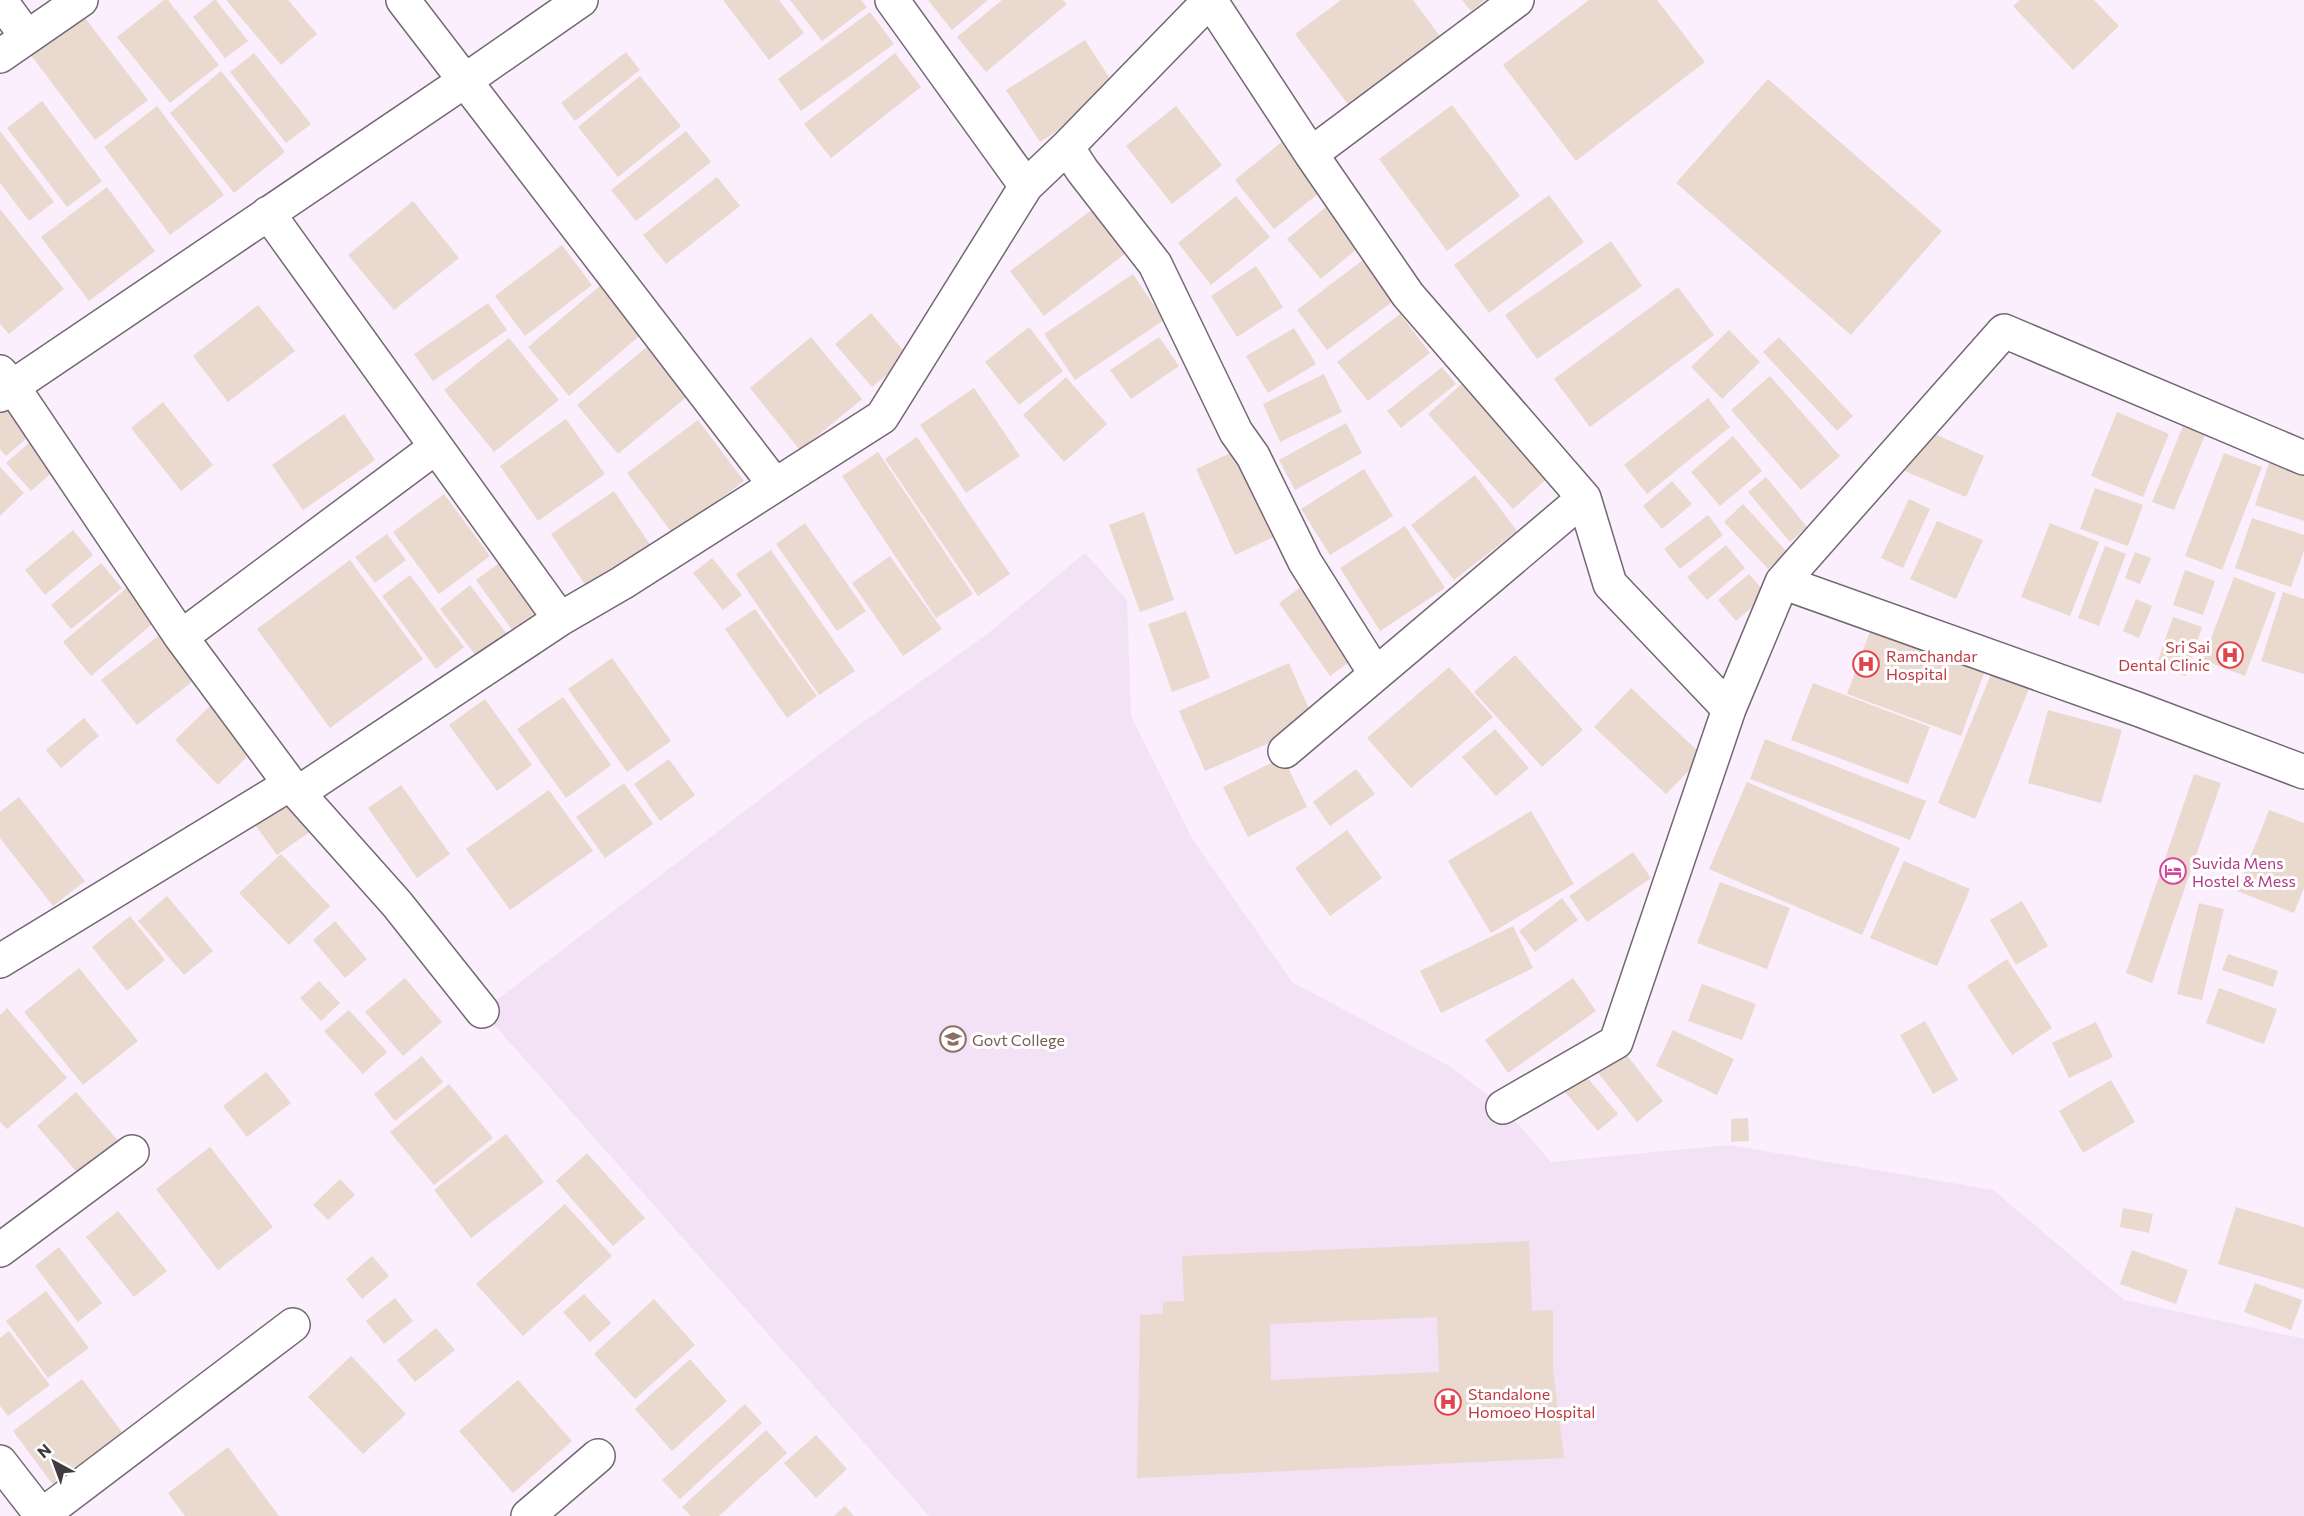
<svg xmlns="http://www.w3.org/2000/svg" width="2304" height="1516" font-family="Commissioner,sans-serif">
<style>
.built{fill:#f3e1f6}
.building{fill:#ead9ce;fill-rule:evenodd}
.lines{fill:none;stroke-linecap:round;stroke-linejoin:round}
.minor-casing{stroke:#736774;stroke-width:36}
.minor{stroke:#fff;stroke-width:33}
.labels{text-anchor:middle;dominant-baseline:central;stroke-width:6;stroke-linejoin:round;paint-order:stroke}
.health-label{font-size:16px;fill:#be3a42;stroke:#fff;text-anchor:start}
.hotel-label{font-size:16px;fill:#b23c85;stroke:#fff;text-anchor:start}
.education-label{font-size:16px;fill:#785e54;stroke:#fff;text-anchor:start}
</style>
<rect width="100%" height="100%" fill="#fbeefd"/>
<path class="built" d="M1085 553 1127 600 1131 716 1193 840 1292 982 1451 1067 1503 1107 1551 1162 1729 1145 1993 1190 2124 1300 2304 1339V1516H929L482 1011 841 738 986 635Z"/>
<path class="building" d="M164 0H168L219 65 170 103 117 37Z
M214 0H216L248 41 225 58 193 17Z
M226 0H288L317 34 281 65Z
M723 0H779L804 33 769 60Z
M790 0H861L867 7 822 41Z
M928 0H988L952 30Z
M1002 0H1063L1067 4 986 72 957 37Z
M1341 0H1413L1442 39 1350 107 1295 34Z
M1462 0H1485L1471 11Z
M1589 0H1657L1705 62 1576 161 1503 65Z
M2020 0H2094L2119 26 2073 70 2013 6Z
M870 12 894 44 801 111 778 79Z
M82 14 148 100 95 140 30 54Z
M1085 40 1118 91 1040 142 1006 90Z
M626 52 640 70 575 121 561 103Z
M254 53 311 124 286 143 230 72Z
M895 53 921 87 831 158 804 124Z
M221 71 285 152 234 193 170 113Z
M640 76 681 126 618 177 578 127Z
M1768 79 1942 231 1851 335 1676 183Z
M42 101 102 181 67 207 7 128Z
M1452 105 1520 196 1447 251 1379 159Z
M157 106 224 195 170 235 104 147Z
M1176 106 1222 165 1172 204 1126 146Z
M0 131 54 202 29 221 0 183Z
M686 131 711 162 636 221 611 190Z
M1289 136 1329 185 1274 229 1235 180Z
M717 177 740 206 666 264 643 235Z
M107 187 155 251 89 301 41 237Z
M1549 195 1584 242 1489 313 1454 265Z
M1236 196 1270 237 1211 285 1178 243Z
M413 201 459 258 394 310 348 255Z
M1332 202 1365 242 1321 279 1287 239Z
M1097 206 1130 250 1044 316 1010 271Z
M0 209 64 289 9 334 0 324Z
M1611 241 1642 286 1537 359 1505 315Z
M562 245 592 285 525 336 495 296Z
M1368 256 1399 297 1327 350 1297 310Z
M1256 266 1283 307 1237 337 1211 296Z
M1133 274 1164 320 1075 380 1044 334Z
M603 283 644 332 569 396 528 347Z
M1678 287 1714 335 1590 427 1554 379Z
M488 303 507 330 433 381 414 354Z
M258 305 295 351 228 402 193 356Z
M871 313 909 357 872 387 835 344Z
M1400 314 1430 353 1368 401 1337 362Z
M1029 327 1063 371 1019 405 985 362Z
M1294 328 1316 364 1268 393 1246 356Z
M1729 330 1760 362 1722 399 1691 367Z
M811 337 862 399 800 450 750 388Z
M1159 337 1179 366 1131 399 1110 370Z
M1779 337 1853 416 1837 431 1763 352Z
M509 338 559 400 494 452 444 390Z
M649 345 690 394 618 454 577 405Z
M1442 367 1456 384 1401 428 1387 411Z
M1324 374 1342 412 1280 442 1263 404Z
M1770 376 1840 456 1801 490 1731 410Z
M1066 377 1107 424 1064 462 1023 415Z
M1466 380 1550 476 1513 509 1428 414Z
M974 388 1020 456 966 493 920 425Z
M1708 398 1730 427 1647 494 1624 465Z
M163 402 213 465 181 491 131 428Z
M12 403 36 430 6 456 0 449V413Z
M2117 412 2169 434 2143 497 2091 476Z
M344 414 375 460 303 510 272 465Z
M566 419 605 474 538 521 500 466Z
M698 420 744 481 673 534 627 473Z
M1346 423 1362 453 1295 490 1279 460Z
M2183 426 2205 435 2174 510 2152 502Z
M1919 427 1984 456 1966 497 1900 469Z
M1733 436 1762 471 1720 506 1691 472Z
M917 437 1010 574 978 596 885 459Z
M35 438 60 465 31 491 6 463Z
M1241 448 1280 534 1235 555 1196 469Z
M878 452 973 594 936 618 842 476Z
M2224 453 2262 467 2222 570 2185 556Z
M2271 457 2304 468V521L2255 505Z
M0 467 24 493 0 516Z
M1364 469 1393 516 1330 555 1301 509Z
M1475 475 1517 531 1454 580 1411 525Z
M1766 477 1807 527 1790 542 1748 492Z
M1672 481 1692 504 1662 529 1643 506Z
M2095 488 2143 505 2128 546 2080 529Z
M614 491 653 549 590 592 551 534Z
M444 494 490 556 439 594 393 532Z
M1909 499 1930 509 1903 568 1881 558Z
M1743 504 1787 552 1768 569 1724 522Z
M1144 512 1174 600 1140 612 1109 525Z
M1708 515 1723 535 1680 569 1664 549Z
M2252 518 2304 535V551L2291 587 2235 568Z
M1937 521 1983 540 1956 599 1910 579Z
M805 523 866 611 837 631 776 544Z
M2050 523 2099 542 2070 616 2021 597Z
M1405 526 1445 588 1380 631 1340 568Z
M73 530 93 555 45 595 25 570Z
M387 534 406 560 375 583 355 557Z
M1726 545 1745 568 1707 600 1687 577Z
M2105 546 2126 554 2099 626 2078 618Z
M771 550 855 671 819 695 736 574Z
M2135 552 2151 558 2140 584 2125 578Z
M890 556 942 629 903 656 852 583Z
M712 558 742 595 723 610 693 573Z
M350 560 423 659 330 728 257 629Z
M502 561 544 618 518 638 476 580Z
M101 563 122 588 71 629 51 605Z
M2185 570 2215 581 2203 615 2173 605Z
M1749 574 1767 595 1736 621 1718 600Z
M410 575 464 647 436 669 382 596Z
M2234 577 2276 593 2245 676 2203 660Z
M130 585 158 619 91 676 63 642Z
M470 585 510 638 480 661 440 609Z
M1301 587 1352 660 1330 676 1279 603Z
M2283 592 2304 599V674L2261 661Z
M2136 599 2152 606 2139 638 2123 631Z
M755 609 817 696 787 718 725 629Z
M1186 611 1210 678 1172 692 1148 624Z
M2173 617 2202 627 2185 676 2156 666Z
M1872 626 1986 668 1961 736 1847 694Z
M162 633 197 678 137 725 101 680Z
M1515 655 1583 730 1542 767 1474 692Z
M612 658 671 741 627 772 568 689Z
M1289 663 1315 723 1205 771 1179 711Z
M1449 667 1493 717 1411 788 1367 738Z
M1994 667 2032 682 1975 819 1938 803Z
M1813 683 1930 727 1908 784 1791 740Z
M1631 688 1703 756 1666 794 1594 727Z
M563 697 611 765 566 798 517 729Z
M485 699 532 765 497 791 449 725Z
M214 702 257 747 218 785 175 740Z
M2048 710 2122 730 2101 803 2028 783Z
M84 718 99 736 61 768 46 750Z
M1495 729 1529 768 1496 796 1462 757Z
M1765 739 1926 801 1910 840 1750 779Z
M1283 757 1307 807 1248 837 1223 787Z
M669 759 695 795 660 821 634 784Z
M1356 769 1375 794 1330 826 1313 802Z
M2194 774 2221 783 2152 983 2126 973Z
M1747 782 1900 848 1862 935 1709 869Z
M624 783 653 824 605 858 576 817Z
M401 785 450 854 417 878 368 808Z
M549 790 593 851 510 910 466 849Z
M285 795 311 831 277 855 251 819Z
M19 797 85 881 53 906 0 838V812Z
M2269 810 2304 823V888L2294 913 2237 891Z
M1531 811 1574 884 1491 933 1448 861Z
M1347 830 1382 878 1330 916 1295 868Z
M1633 852 1651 878 1587 922 1569 896Z
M281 854 330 906 289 945 239 893Z
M1904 861 1970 889 1937 966 1870 938Z
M1720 882 1790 908 1767 969 1697 943Z
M167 896 213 951 184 975 138 921Z
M1562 898 1578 920 1535 952 1519 931Z
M2022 901 2048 946 2016 965 1990 920Z
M2199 903 2224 909 2202 1000 2177 994Z
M130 916 165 960 127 991 92 947Z
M335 921 367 959 345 978 313 940Z
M1513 926 1533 968 1441 1013 1420 971Z
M2228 954 2278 971 2273 987 2222 970Z
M2007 959 2052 1028 2012 1055 1967 986Z
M79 968 138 1041 83 1085 24 1012Z
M405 978 442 1022 403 1056 365 1012Z
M1573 978 1596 1011 1508 1073 1485 1040Z
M319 981 340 1003 321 1021 300 998Z
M1702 984 1756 1004 1742 1040 1688 1021Z
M2219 988 2277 1009 2264 1044 2206 1023Z
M7 1008 67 1078 7 1129 0 1122V1015Z
M349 1010 387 1052 363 1074 324 1031Z
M1925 1021 1958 1080 1933 1094 1900 1035Z
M2096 1022 2113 1057 2069 1078 2052 1043Z
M1673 1030 1734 1059 1717 1095 1656 1066Z
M1621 1048 1663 1101 1637 1122 1595 1069Z
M422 1056 443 1082 395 1121 374 1094Z
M1579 1068 1618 1114 1598 1131 1559 1085Z
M266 1072 291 1103 247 1137 223 1106Z
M2111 1080 2135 1122 2083 1153 2059 1111Z
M449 1084 493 1138 434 1185 390 1132Z
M76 1092 121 1144 82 1178 37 1126Z
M1748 1118 1749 1141 1731 1142V1119Z
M506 1134 544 1182 471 1238 434 1190Z
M210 1147 273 1227 218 1270 156 1189Z
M587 1153 645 1218 613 1246 556 1181Z
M340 1179 355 1195 328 1220 313 1205Z
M565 1204 612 1256 523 1336 476 1284Z
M2236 1207 2304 1227V1289L2218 1264Z
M2123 1208 2153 1214 2149 1233 2120 1227Z
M118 1211 167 1271 134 1297 86 1237Z
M1529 1241 1532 1311 1553 1310V1370L1564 1458 1137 1478 1140 1315 1163 1314V1302L1184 1301 1182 1256ZM1437 1317 1439 1372 1271 1380 1270 1324Z
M59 1247 102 1303 78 1322 35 1266Z
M2132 1250 2188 1270 2176 1304 2120 1284Z
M372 1256 389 1276 362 1299 346 1279Z
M2255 1283 2302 1300 2291 1330 2244 1312Z
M46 1291 89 1348 48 1378 6 1321Z
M584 1294 611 1323 590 1342 563 1312Z
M395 1298 413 1321 384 1344 366 1321Z
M654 1299 695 1345 635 1399 594 1354Z
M436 1328 455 1350 415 1382 397 1360Z
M9 1331 50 1385 8 1416 0 1406V1338Z
M351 1356 406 1414 363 1454 308 1397Z
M690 1359 727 1401 672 1451 635 1409Z
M82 1379 128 1440 59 1493 13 1431Z
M518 1380 572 1441 513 1493 459 1431Z
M745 1404 762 1423 680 1499 662 1480Z
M766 1430 787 1453 719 1516H691L682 1507Z
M816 1435 847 1469 816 1498 784 1463Z
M228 1447 279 1516H185L168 1493Z
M845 1506 854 1516H834Z"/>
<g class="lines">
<g class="minor-casing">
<path id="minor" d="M0 0 27 37
M403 0 775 485
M892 0 1026 186
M0 56 81 0
M1067 147 1210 0 1311 154 1408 295 1584 498 1285 751
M1311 154 1517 0
M268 213 560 619
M0 372 13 387 181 637 290 784
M0 395 466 80 581 0
M1584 498 1610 584 1729 709
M1782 582 2140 710 2304 772
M181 637 436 447
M298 793 560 619 622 583 882 417 1026 186 1067 147 1082 170 1155 264 1236 432 1253 456 1305 562 1375 673
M0 961 290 784 397 904 482 1011
M1503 1107 1616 1042 1729 709 1782 582 2004 331 2304 458
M0 1250 132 1152
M0 1462 42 1516
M41 1516 293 1325
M528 1516 598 1456"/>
</g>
<use href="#minor" class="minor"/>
</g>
<defs>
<g id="hospital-ring" transform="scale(1.35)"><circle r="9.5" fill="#fff" stroke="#e0444e" stroke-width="1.5"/><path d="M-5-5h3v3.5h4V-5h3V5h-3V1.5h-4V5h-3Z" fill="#e0444e"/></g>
<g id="hotel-ring" transform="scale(1.35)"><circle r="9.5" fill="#fff" stroke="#d1479c" stroke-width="1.5"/><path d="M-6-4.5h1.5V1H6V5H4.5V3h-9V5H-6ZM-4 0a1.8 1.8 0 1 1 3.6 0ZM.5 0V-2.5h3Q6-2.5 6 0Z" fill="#d1479c"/></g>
<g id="university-ring" transform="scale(1.35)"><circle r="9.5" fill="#fff" stroke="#8d6e63" stroke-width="1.5"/><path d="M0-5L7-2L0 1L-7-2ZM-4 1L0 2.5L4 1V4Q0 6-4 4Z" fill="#8d6e63"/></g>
</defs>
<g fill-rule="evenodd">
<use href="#hospital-ring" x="2230" y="655"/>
<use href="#hospital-ring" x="1866" y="664"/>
<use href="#hotel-ring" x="2173" y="871"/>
<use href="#university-ring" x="953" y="1039"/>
<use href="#hospital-ring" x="1448" y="1402"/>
</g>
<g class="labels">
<g class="health-label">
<text x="2210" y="646" text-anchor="end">Sri Sai<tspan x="2210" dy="18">Dental Clinic</tspan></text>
<text x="1886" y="655">Ramchandar<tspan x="1886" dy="18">Hospital</tspan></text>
<text x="1468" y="1393">Standalone<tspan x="1468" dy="18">Homoeo Hospital</tspan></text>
</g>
<g class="hotel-label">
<text x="2192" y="862">Suvida Mens<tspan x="2192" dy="18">Hostel &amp; Mess</tspan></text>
</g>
<g class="education-label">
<text x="972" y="1039">Govt College</text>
</g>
</g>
<g transform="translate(54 1462) rotate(319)" stroke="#ffffff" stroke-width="4.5" paint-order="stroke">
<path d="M0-4.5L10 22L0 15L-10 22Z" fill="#403b40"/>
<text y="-9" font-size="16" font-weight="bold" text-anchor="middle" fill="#403b40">N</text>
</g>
</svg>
